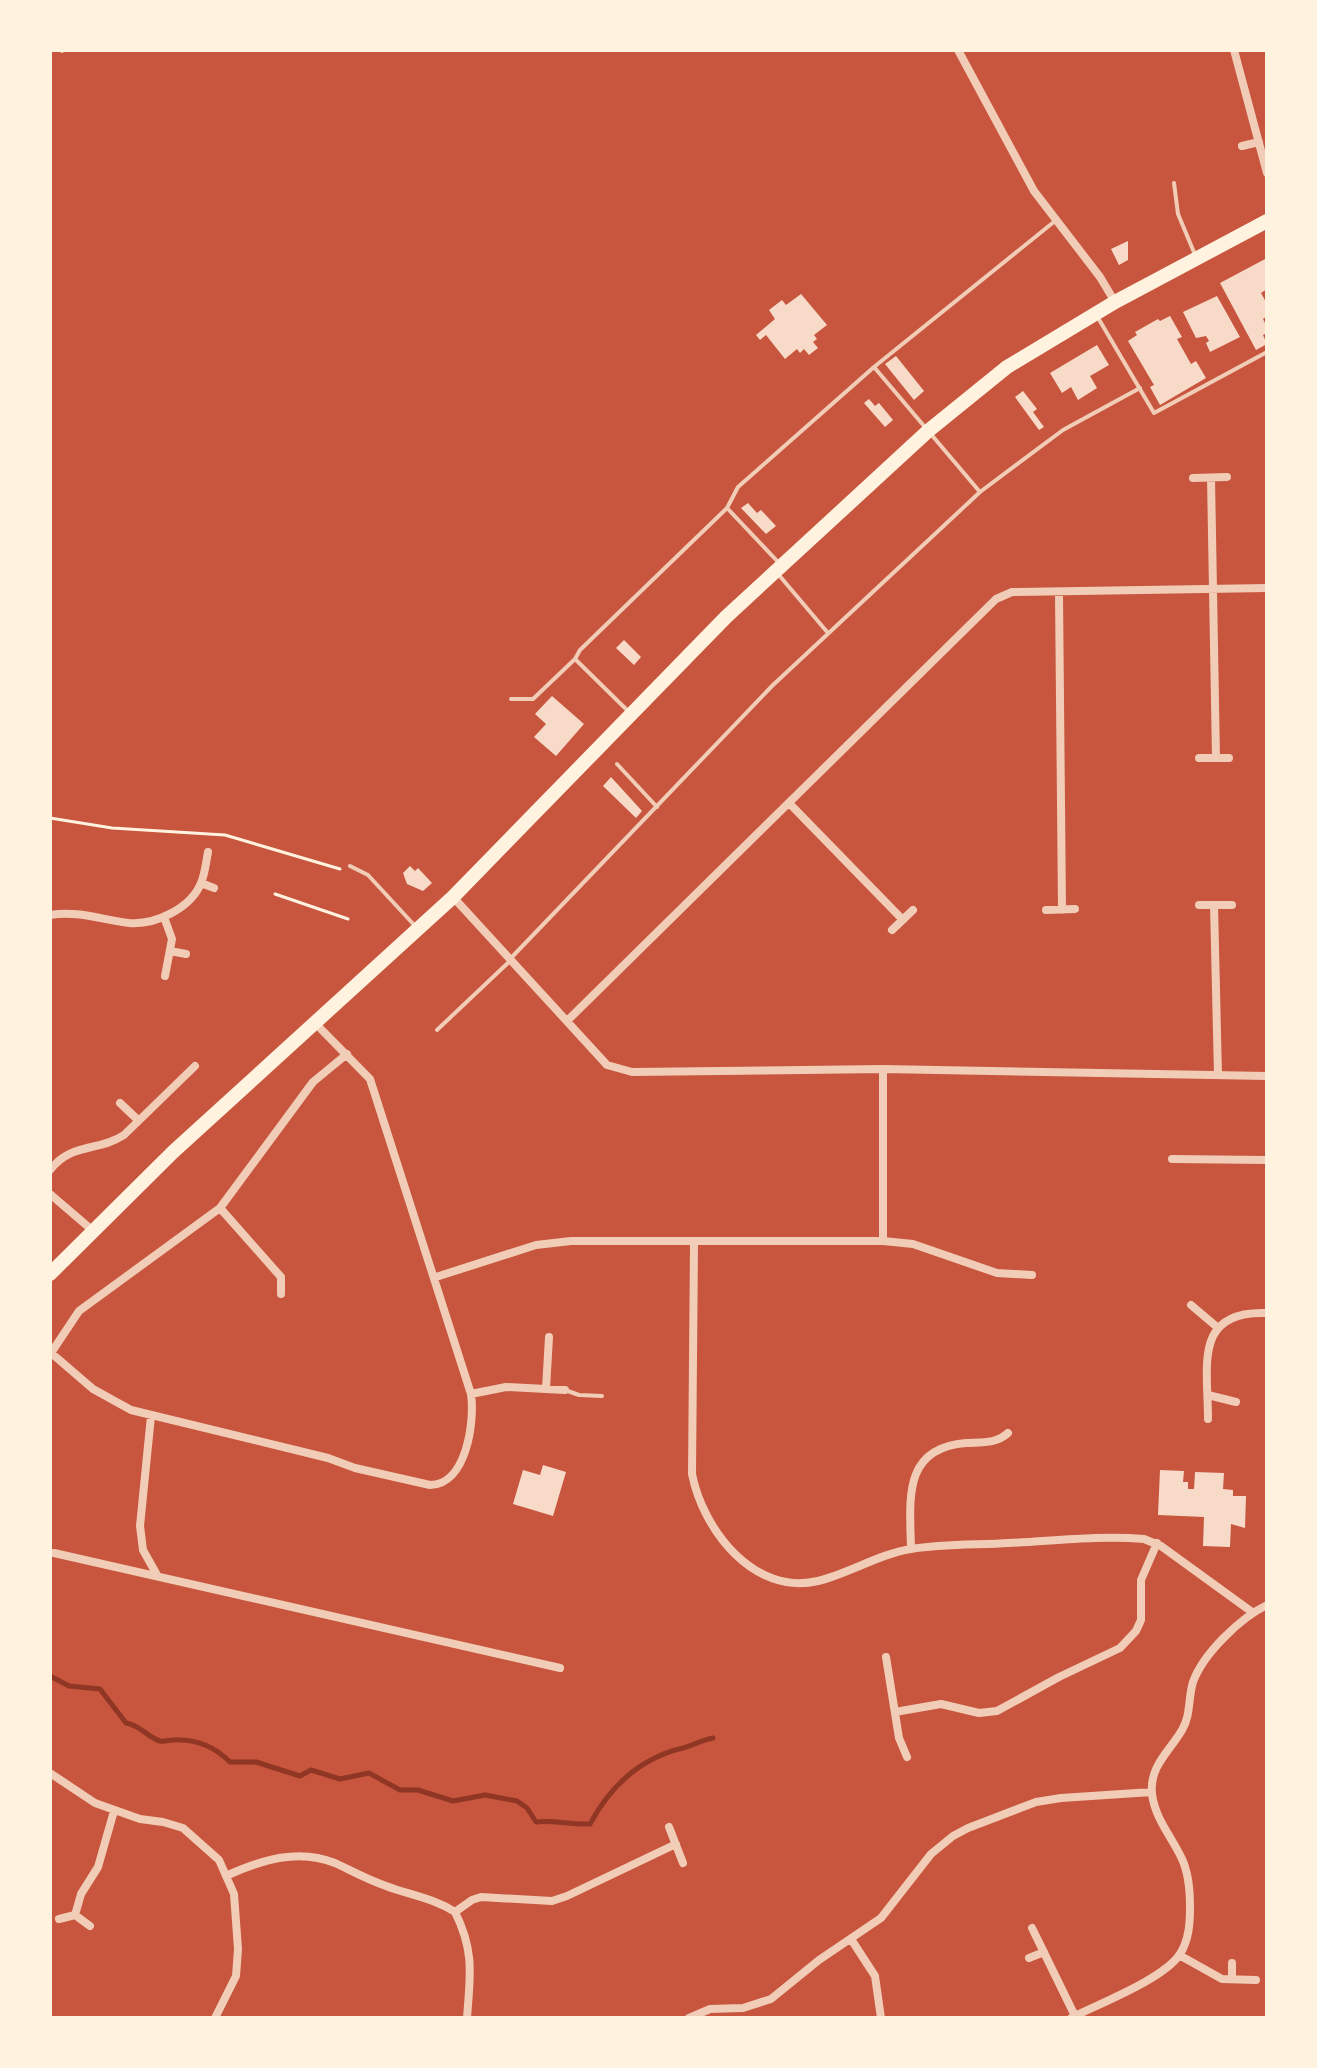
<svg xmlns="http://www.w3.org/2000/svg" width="1317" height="2068" font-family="'Alegreya Sans',sans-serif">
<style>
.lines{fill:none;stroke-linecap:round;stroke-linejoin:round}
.stream{stroke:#8f3625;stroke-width:5}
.building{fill:#f7dbc8}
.path{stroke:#fff3e0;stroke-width:3}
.service{stroke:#f1ccb7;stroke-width:4}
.minor{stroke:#f1ccb7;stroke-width:8}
.primary{stroke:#fff3e0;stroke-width:14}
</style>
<rect width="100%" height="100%" fill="#c8553d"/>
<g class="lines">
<path class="stream" d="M50 1676 69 1686 100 1689 126 1723C140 1725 147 1737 160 1741 165 1742 173 1739 179 1740 200 1740 216 1748 230 1762H256L300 1776 311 1770 340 1779 369 1773 400 1790H418L453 1801 485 1795 517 1801 527 1808 536 1822C554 1820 571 1825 590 1824 611 1785 640 1758 683 1748 694 1745 702 1740 713 1738"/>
</g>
<path class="building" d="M1128 241V260L1119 265 1111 249Z
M1267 258V289L1261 293 1267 304V316L1263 319 1267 327V333L1263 335 1267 344 1256 350 1220 283Z
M801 294 827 325 814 335 817 339 813 342 818 348 809 355 804 349 800 353 797 349 785 359 766 335 760 340 756 335 775 319 769 310 782 300 786 305Z
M1217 296 1240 337 1210 352 1206 343 1209 341 1206 336 1196 338 1183 312Z
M1170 316 1182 337 1177 339 1191 364 1196 361 1206 378 1160 405 1150 387 1154 385 1128 341 1137 335 1135 332 1158 319 1160 321Z
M1097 345 1109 365 1090 376 1097 388 1078 400 1071 387 1062 393 1050 373Z
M896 356 924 391 914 400 885 364Z
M1023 391 1037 409 1033 412 1044 427 1039 430 1015 397Z
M869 399 875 406 879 403 893 420 885 427 864 403Z
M748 503 757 513 761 510 776 526 766 534 741 508Z
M624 640 641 657 634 665 616 648Z
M552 696 584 724 556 756 534 737 546 724 535 714Z
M611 777 642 811 636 818 603 786Z
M410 866 415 871 418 868 432 883 423 891 407 884 403 873Z
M543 1465 566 1472 553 1516 513 1504 523 1470 540 1475Z
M1160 1470 1184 1471 1183 1482H1188V1489H1194L1195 1472 1224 1473 1223 1489 1233 1490V1496H1246L1245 1528 1231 1524 1230 1547 1203 1546 1204 1517 1158 1515Z"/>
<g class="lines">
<path class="path" d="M50 818 112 828 225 835 340 869
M275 894 348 919"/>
<path class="service" d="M62 51V50
M1174 183 1178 214 1196 257
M1097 316 1154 413 1267 352
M874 367 980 492
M727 508 780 564
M778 574 828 633
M575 659 628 711
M511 699H533L575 659 580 650 727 508 738 487 874 367 1055 221
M617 764 657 807
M350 866 368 875 416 927
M511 958 773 685 980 492 1063 430 1140 388
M437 1030 511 960
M565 1390 579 1395 602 1396"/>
<path class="minor" d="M958 50 1034 191 1100 277 1115 302
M1234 50 1267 173
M1242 146 1259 142
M1193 478 1227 477
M1211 478 1216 758
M1059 593 1062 910
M1199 758H1229
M789 803 903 920
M201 883 214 888
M453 897 607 1065 632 1072 883 1069 1267 1076
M1199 905H1232
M1214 905 1218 1075
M1046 910 1075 909
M50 915C78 910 102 920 129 923 156 925 191 908 201 883 205 874 206 862 208 852
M164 917 172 939 165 976
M892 930 913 910
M170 951 186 954
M567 1021 996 599 1012 592 1267 588
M883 1069V1241
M120 1103 138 1120
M1172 1159 1267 1160
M50 1170C72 1142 98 1152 124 1135L195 1066
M50 1194 92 1230
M220 1208 281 1277V1294
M694 1243 692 1474C703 1530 754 1596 818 1581 850 1573 879 1554 911 1549 943 1544 977 1545 1009 1543 1053 1541 1100 1535 1144 1539L1161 1546 1252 1612
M436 1277 536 1245 571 1241H883L913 1244 997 1273 1032 1275
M1191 1305 1217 1327
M50 1352 93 1389 131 1410 328 1458 355 1468 430 1485C466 1485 475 1423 471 1394L370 1079 316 1024
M51 1353 79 1311 220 1208 313 1082 347 1054
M546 1389 549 1337
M471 1394 506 1387 565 1390
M1208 1395 1236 1402
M151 1416 140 1526 143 1550 157 1575
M1208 1419C1208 1366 1193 1310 1267 1313
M911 1549C910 1500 902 1448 966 1443 981 1442 996 1444 1008 1433
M54 1553 560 1668
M886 1657 899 1738 907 1757
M895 1712 941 1704 979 1713 997 1711 1059 1677 1120 1648 1136 1631 1141 1620V1580L1157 1543
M50 1773 95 1803 140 1819 163 1822 183 1828 219 1860 234 1894 238 1949 236 1976 215 2018
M669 1827 683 1863
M228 1875C262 1860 298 1848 335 1863 352 1871 368 1880 386 1886 410 1895 433 1898 455 1912L472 1900 481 1897 552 1901 567 1896 676 1844
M455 1912C475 1952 470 1976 467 2018
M75 1915 81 1894 98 1867 114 1811
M59 1919 75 1915 90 1926
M1032 1928 1075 2016
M851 1939 875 1976 881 2018
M1179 1955 1222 1979 1256 1980
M1029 1958 1044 1952
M1232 1979V1963
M689 2018 710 2009 743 2008 771 1999 819 1960 881 1918 931 1854 953 1836 968 1828 1036 1802 1061 1798 1152 1792
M1071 2018C1098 2004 1164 1979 1180 1954 1189 1940 1190 1923 1190 1907 1190 1891 1189 1874 1182 1859 1172 1837 1155 1819 1152 1794 1149 1766 1170 1751 1182 1730 1191 1715 1188 1698 1193 1682 1203 1654 1240 1618 1267 1605"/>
<path class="primary" d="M50 1274 173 1152 453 897 726 617 928 431 1007 367 1115 302 1267 221"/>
</g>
<rect width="1317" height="2068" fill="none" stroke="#fff3e0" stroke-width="104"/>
</svg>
